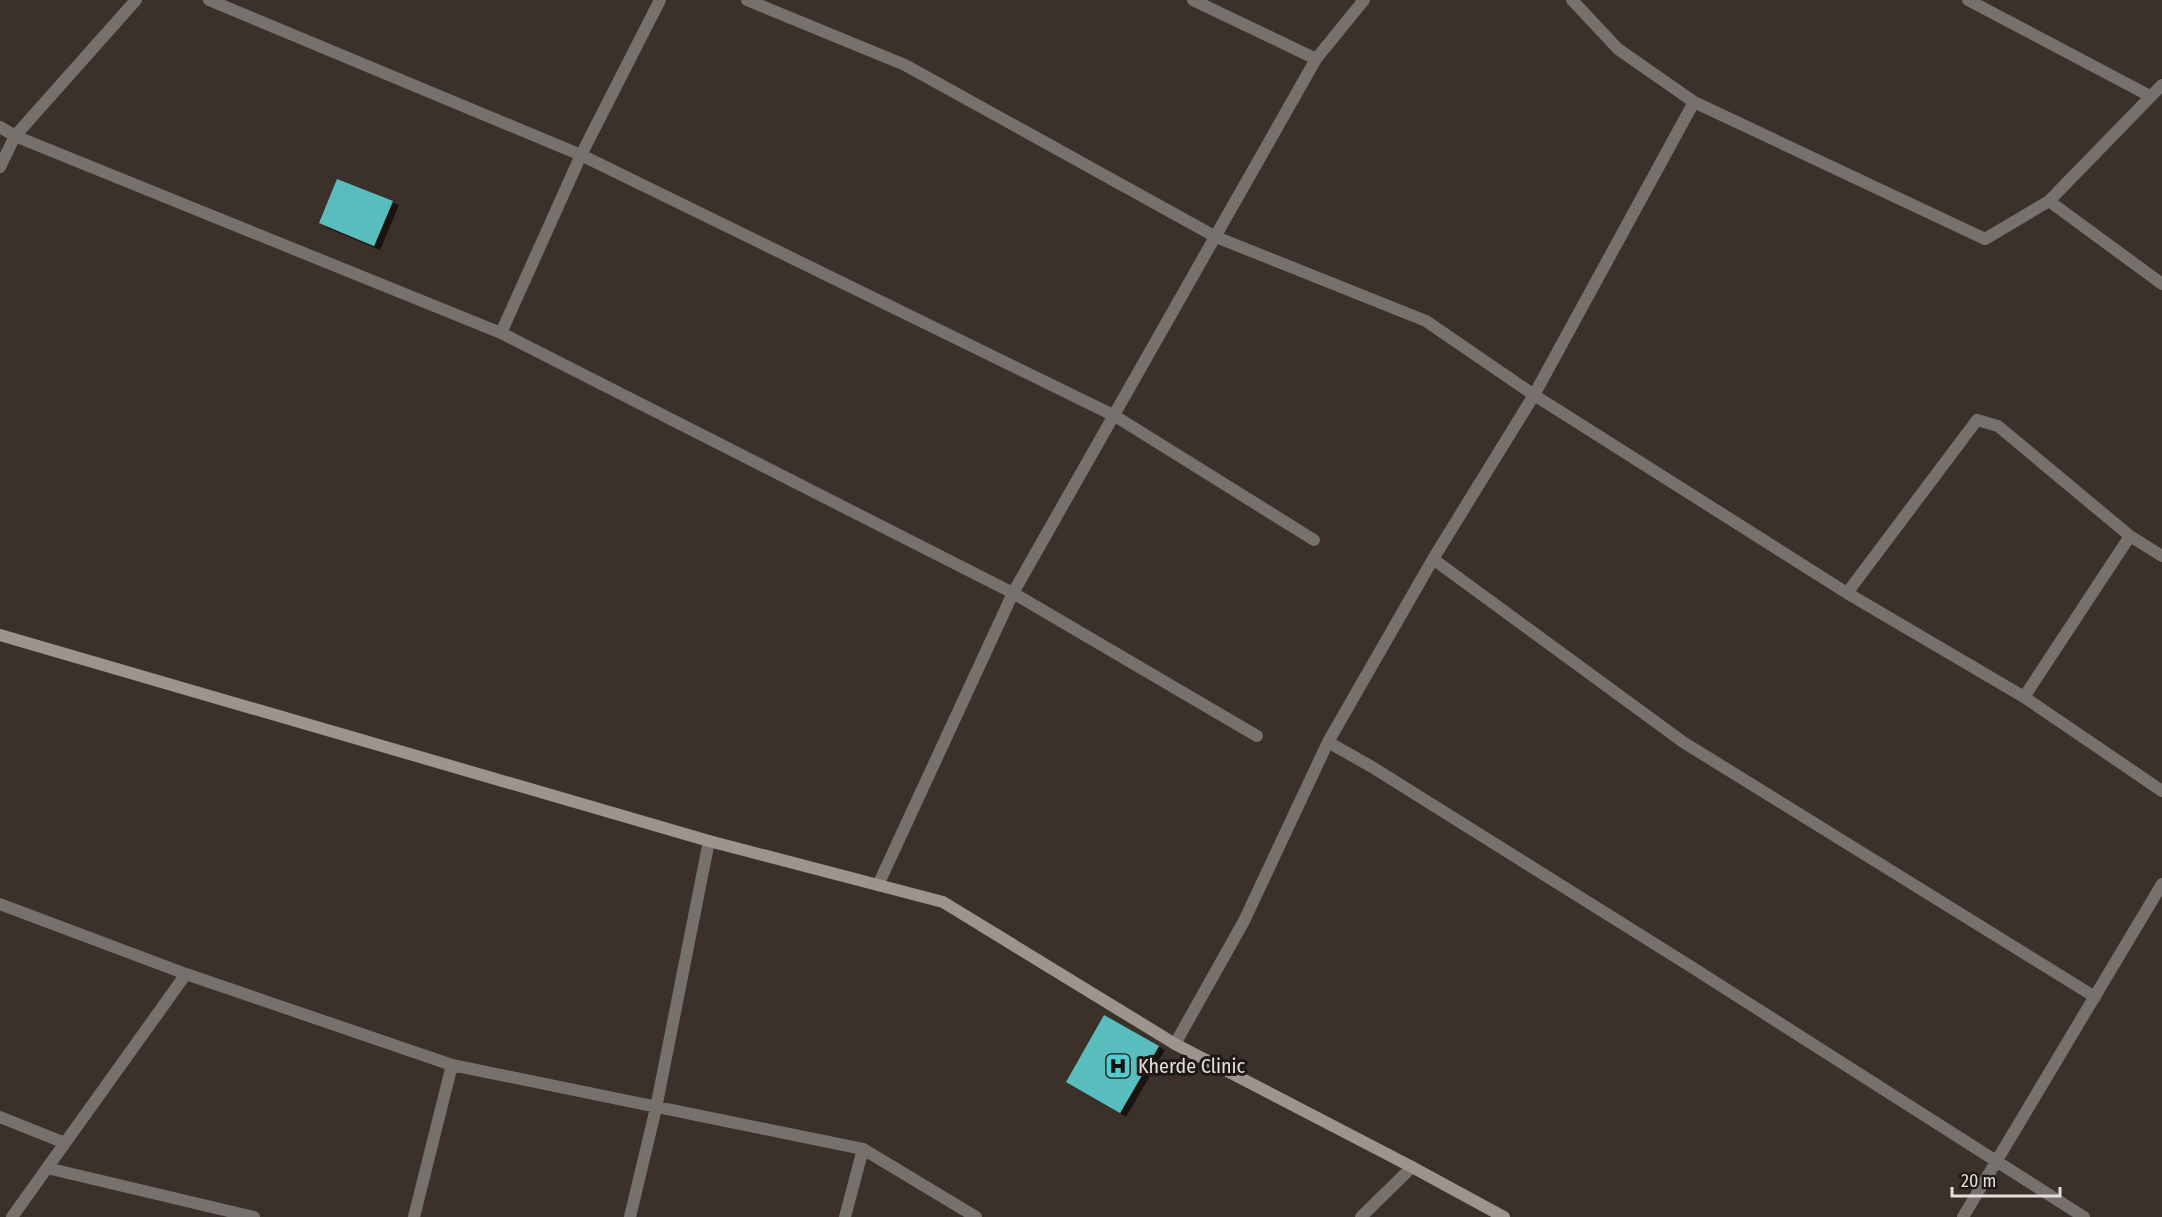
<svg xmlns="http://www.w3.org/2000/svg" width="2162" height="1217" font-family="'Fira Sans Condensed',sans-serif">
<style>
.building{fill:#58bdbc;filter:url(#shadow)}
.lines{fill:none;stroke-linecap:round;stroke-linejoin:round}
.street{stroke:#77716e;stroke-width:12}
.secondary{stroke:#9d948f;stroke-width:12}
.labels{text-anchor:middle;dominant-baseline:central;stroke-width:6;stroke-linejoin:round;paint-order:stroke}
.poi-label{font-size:20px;fill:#e5deda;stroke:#1e1916;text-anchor:start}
</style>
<defs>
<filter id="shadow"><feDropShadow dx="6" dy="4" stdDeviation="0" flood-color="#0009"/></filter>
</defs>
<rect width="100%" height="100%" fill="#3b302a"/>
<path class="building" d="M337 179 393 201 374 246 319 223Z
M1104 1015 1159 1046 1120 1113 1066 1082Z"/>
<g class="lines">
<path class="street" d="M209 0 581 155 1115 416 1314 540
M747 0 905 65 1216 237 1426 321 1534 395 1847 593 2024 697 2162 791
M1193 0 1316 59
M1968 0 2150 96
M1694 102 1985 239 2049 201 2162 85
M0 127 15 136 136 0
M0 167 15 136 501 333 1013 593 1257 736
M2049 201 2162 284
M501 333 581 155 660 0
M1433 559 1683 742 2095 997
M1847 593 1977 420 1998 426 2130 536 2162 556
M2024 697 2130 536
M1328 742 1372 767 1690 966 2084 1217
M878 885 1013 593 1316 59 1364 0
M0 904 186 974 452 1065 863 1149 976 1217
M1175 1044 1244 921 1328 742 1433 559 1534 395 1694 102 1618 49 1572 0
M0 1117 65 1143
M47 1168 254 1217
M12 1217 186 974
M414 1217 452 1065
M630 1217 656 1108 709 841
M845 1217 863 1149
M1361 1217 1412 1167
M1963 1217 2162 884"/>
<path class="secondary" d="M0 635 709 841 943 902 1175 1044 1412 1167 1504 1217"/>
</g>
<defs>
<g id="hospital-square" transform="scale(1.35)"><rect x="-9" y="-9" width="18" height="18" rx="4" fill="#52cdcc" stroke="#1e1916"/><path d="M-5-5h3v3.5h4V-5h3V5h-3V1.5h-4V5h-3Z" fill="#111"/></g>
</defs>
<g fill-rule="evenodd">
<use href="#hospital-square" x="1118" y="1066"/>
</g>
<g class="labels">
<g class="poi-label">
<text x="1138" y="1066">Kherde Clinic</text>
</g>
</g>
<path d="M1952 1187v9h108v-9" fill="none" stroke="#e5deda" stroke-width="3"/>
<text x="1961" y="1187" font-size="18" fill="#e5deda" stroke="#1e1916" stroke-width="4.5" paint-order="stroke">20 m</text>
</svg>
